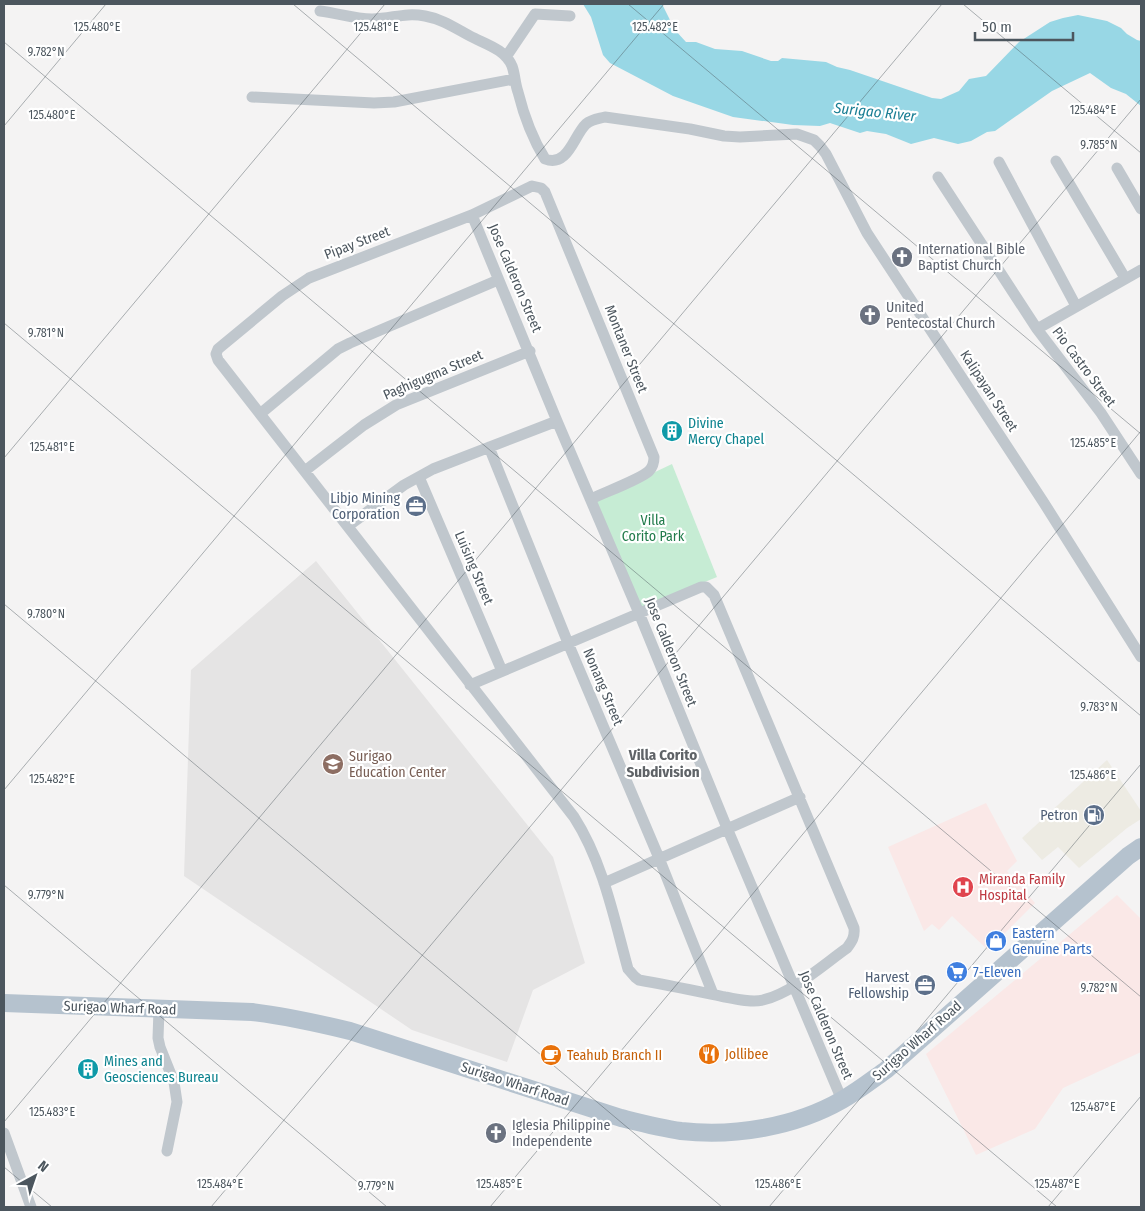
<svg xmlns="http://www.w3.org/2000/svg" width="1145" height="1211" font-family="'Fira Sans Condensed',sans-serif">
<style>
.commercial{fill:#edebe3}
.education{fill:#e5e4e4}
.medical{fill:#fae8e7}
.green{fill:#c6ecd4}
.water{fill:#98d7e5}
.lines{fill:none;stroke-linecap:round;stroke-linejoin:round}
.minor{stroke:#c0c7cd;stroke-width:11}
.primary{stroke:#b5c2ce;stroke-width:18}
.ticks{fill:none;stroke:#4c565e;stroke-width:1;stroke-opacity:0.45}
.labels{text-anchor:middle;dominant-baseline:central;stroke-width:4.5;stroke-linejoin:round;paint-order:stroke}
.street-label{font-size:14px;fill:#4c565e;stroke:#fff}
.worship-label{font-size:14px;fill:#5b616d;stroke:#fff;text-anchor:start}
.culture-label{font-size:14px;fill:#0d838f;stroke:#fff;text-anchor:start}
.service-label{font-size:14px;fill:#4e5e75;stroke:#fff;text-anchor:end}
.park-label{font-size:14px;fill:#217b4b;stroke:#fff}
.education-label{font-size:14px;fill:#785e54;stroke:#fff;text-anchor:start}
.health-label{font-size:14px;fill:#be3a42;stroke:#fff;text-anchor:start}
.shop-label{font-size:14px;fill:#366cbe;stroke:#fff;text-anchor:start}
.food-label{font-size:14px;fill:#c56008;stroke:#fff;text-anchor:start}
.water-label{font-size:15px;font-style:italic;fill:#1a7e94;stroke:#fff}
.neighbourhood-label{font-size:15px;font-weight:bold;fill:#5f6367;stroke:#fff}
.ticks-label{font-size:12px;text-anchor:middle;fill:#4c565e;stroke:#fff;stroke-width:4.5;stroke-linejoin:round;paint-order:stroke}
</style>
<rect width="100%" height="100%" fill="#f4f3f3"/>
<path class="commercial" d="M1107 760 1141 811V819L1127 828 1079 868 1058 847 1042 860 1022 838Z"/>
<path class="education" d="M316 561 553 857 585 963 533 990 507 1062 412 1030 184 876 191 670Z"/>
<path class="medical" d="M986 803 1017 861 1007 871 1035 903 988 950 952 916 939 930 932 924 924 931 888 847Z
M1117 895 1141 919V1052L1063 1088 1035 1129 976 1155 926 1054Z"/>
<path class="green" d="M672 464 717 577 641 608 596 500Z"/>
<path class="water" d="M583 4H662L675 30 686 42H696L715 49 742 51 771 61H778L782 58 826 62 837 67 850 70 932 98 941 99 959 91 969 79 986 76 1019 42 1050 22 1063 18 1078 15 1107 21 1121 28 1127 34 1137 40 1141 41V106L1126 94 1111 88 1090 73 1052 91 995 131 987 132 971 141 958 144 934 138 911 144 886 134 867 131 860 133 830 123 820 126 793 125 733 117 673 96 610 63 603 55 591 17Z"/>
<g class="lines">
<path class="minor" d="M320 11C337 13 355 19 372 19 392 19 404 12 425 16 442 19 455 28 470 36 485 44 505 49 512 66 515 74 515 84 518 92 524 116 532 138 545 159 568 168 574 135 586 124 592 119 597 119 605 117L690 129 724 136 740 137 797 134 814 140 820 146 826 154 867 233 1044 503 1141 657
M506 57 535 14 570 16
M252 97 374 103 394 102 514 79
M1056 161 1125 278
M999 162 1076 306
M1117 168 1141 209
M938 177 1037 329
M472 215 557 421 639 613 727 828 842 1100
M1141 270 1037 329 1101 413 1141 474
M260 414 338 349 350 343 498 280
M489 447 568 643 659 858 713 994
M306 470 364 425 396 405 530 351
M419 477 502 671
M348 526 404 485 433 469 557 421
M470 685 701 587H706L714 595 854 928C855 937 852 941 847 948 823 965 792 993 763 1000 751 1003 737 999 725 997 696 991 668 985 639 980L635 977 628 969C614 918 603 862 574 817L218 360 216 354 218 349 282 296 309 278 472 215 532 186 541 188 545 192 654 457C654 462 653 467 649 471 641 479 603 493 591 499
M604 883 800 797
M159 1010 158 1038 160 1047 174 1082 177 1102 167 1151
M4 1133 31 1207"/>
<path class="primary" d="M4 1003 252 1012C285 1016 317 1023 350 1031L621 1118C641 1123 660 1128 681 1131 734 1137 795 1127 842 1100 858 1091 872 1080 886 1070L1128 856 1141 847"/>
</g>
<path class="ticks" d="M293 4 1141 716M628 4 1141 434M963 4 1141 153M4 42 1141 997M4 126 106 4M4 323 1057 1207M4 458 385 4M4 604 722 1207M4 790 664 4M4 885 387 1207M4 1122 942 4M4 1167 52 1207M211 1207 1141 99M490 1207 1141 431M769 1207 1141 764M1048 1207 1141 1096"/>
<defs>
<g id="church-disc" transform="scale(1.125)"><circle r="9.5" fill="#6b7280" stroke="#fff"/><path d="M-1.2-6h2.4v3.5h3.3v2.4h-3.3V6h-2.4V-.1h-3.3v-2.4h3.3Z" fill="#fff"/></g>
<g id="building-disc" transform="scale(1.125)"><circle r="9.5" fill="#0f9aa8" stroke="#fff"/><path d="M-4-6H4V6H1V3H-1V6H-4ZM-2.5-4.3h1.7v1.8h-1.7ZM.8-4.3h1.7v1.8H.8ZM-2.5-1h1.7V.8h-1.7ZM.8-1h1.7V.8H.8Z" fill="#fff"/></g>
<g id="office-disc" transform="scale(1.125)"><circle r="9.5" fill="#5c6f8a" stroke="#fff"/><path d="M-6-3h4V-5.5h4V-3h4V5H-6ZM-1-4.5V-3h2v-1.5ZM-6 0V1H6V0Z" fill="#fff"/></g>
<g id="university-disc" transform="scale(1.125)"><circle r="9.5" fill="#8d6e63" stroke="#fff"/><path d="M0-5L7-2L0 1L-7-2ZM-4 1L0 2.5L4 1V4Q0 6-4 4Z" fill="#fff"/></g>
<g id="fuel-disc" transform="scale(1.125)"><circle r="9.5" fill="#5c6f8a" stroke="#fff"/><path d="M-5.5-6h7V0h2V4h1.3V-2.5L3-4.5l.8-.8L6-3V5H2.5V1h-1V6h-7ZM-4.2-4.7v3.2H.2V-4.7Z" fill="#fff"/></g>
<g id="hospital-disc" transform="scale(1.125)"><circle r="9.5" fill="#e0444e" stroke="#fff"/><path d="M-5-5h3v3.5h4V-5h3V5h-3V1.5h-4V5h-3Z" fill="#fff"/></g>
<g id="shop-disc" transform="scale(1.125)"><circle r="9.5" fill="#3f7fe0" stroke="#fff"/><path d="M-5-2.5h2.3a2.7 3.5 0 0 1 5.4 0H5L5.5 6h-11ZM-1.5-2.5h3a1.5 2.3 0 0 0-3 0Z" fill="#fff"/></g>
<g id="supermarket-disc" transform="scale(1.125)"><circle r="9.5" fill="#3f7fe0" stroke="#fff"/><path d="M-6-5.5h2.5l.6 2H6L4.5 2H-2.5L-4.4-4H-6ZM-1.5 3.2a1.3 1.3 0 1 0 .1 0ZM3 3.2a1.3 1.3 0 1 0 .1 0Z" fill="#fff"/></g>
<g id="restaurant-disc" transform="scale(1.125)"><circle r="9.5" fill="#e8710a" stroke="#fff"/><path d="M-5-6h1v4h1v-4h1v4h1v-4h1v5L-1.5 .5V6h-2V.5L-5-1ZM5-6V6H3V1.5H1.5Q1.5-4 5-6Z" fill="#fff"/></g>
<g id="cafe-disc" transform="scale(1.125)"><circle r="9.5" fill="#e8710a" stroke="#fff"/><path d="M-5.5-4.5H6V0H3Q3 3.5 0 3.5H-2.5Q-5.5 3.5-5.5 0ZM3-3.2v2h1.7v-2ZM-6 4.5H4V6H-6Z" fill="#fff"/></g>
</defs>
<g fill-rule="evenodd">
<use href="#church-disc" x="902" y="257"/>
<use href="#church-disc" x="870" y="315"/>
<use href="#building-disc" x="672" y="431"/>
<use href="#office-disc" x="416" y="506"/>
<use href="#university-disc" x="333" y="764"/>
<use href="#fuel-disc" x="1094" y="815"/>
<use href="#hospital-disc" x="963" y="887"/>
<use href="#shop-disc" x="996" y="941"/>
<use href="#supermarket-disc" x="957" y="972"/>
<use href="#office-disc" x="925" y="985"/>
<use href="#restaurant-disc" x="709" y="1054"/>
<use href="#cafe-disc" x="551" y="1055"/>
<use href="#building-disc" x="88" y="1069"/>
<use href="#church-disc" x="496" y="1133"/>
</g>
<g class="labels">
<g class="street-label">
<text transform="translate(357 243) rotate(-21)">Pipay Street</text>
<text transform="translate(515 278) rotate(67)">Jose Calderon Street</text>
<text transform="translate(626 349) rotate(68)">Montaner Street</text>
<text transform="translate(1084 367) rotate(53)">Pio Castro Street</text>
<text transform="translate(433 375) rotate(-23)">Paghigugma Street</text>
<text transform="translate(989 391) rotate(57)">Kalipayan Street</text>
<text transform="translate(474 568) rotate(67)">Luising Street</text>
<text transform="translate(671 652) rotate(68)">Jose Calderon Street</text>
<text transform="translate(603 687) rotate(67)">Nonang Street</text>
<text transform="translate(120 1008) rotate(2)">Surigao Wharf Road</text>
<text transform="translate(826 1025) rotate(67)">Jose Calderon Street</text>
<text transform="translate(917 1041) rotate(-41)">Surigao Wharf Road</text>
<text transform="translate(515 1084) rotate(18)">Surigao Wharf Road</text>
</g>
<g class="worship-label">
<text x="918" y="249">International Bible<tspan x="918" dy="16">Baptist Church</tspan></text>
<text x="886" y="307">United<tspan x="886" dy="16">Pentecostal Church</tspan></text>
<text x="512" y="1125">Iglesia Philippine<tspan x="512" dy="16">Independente</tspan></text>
</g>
<g class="culture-label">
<text x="688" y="423">Divine<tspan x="688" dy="16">Mercy Chapel</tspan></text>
<text x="104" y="1061">Mines and<tspan x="104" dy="16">Geosciences Bureau</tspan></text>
</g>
<g class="service-label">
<text x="400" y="498">Libjo Mining<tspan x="400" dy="16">Corporation</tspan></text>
<text x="1078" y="815">Petron</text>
<text x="909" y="977">Harvest<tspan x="909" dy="16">Fellowship</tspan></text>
</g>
<g class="park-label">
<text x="653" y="520">Villa<tspan x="653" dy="16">Corito Park</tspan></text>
</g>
<g class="education-label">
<text x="349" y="756">Surigao<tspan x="349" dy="16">Education Center</tspan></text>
</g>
<g class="health-label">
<text x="979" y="879">Miranda Family<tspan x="979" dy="16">Hospital</tspan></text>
</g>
<g class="shop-label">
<text x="1012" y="933">Eastern<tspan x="1012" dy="16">Genuine Parts</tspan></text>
<text x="973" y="972">7-Eleven</text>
</g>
<g class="food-label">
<text x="725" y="1054">Jollibee</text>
<text x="567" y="1055">Teahub Branch II</text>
</g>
<g class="water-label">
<text transform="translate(875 112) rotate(6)">Surigao River</text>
</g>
<g class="neighbourhood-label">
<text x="663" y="755">Villa Corito<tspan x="663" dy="17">Subdivision</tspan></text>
</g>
</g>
<g class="ticks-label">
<text x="97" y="31">125.480°E</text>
<text x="376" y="31">125.481°E</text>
<text x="655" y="31">125.482°E</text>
<text x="46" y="56">9.782°N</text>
<text x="1093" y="114">125.484°E</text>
<text x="52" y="119">125.480°E</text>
<text x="1099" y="149">9.785°N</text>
<text x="46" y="337">9.781°N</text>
<text x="1093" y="447">125.485°E</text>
<text x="52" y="451">125.481°E</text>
<text x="46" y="618">9.780°N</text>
<text x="1099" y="711">9.783°N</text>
<text x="1093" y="779">125.486°E</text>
<text x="52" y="783">125.482°E</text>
<text x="46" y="899">9.779°N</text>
<text x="1099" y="992">9.782°N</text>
<text x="1093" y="1111">125.487°E</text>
<text x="52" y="1116">125.483°E</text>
<text x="220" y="1188">125.484°E</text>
<text x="499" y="1188">125.485°E</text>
<text x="778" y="1188">125.486°E</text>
<text x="1057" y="1188">125.487°E</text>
<text x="376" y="1190">9.779°N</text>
</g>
<rect width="1145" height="1211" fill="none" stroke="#4c565e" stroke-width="10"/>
<g transform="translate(35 1176) rotate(40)" stroke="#ffffff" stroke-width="4" paint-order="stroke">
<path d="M0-4L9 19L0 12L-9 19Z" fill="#4c565e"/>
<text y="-8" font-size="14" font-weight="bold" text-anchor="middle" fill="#4c565e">N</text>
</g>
<path d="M975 32v8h98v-8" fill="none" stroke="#4c565e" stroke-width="2.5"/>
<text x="982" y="32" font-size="15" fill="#4c565e" stroke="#ffffff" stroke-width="4" paint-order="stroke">50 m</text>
</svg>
